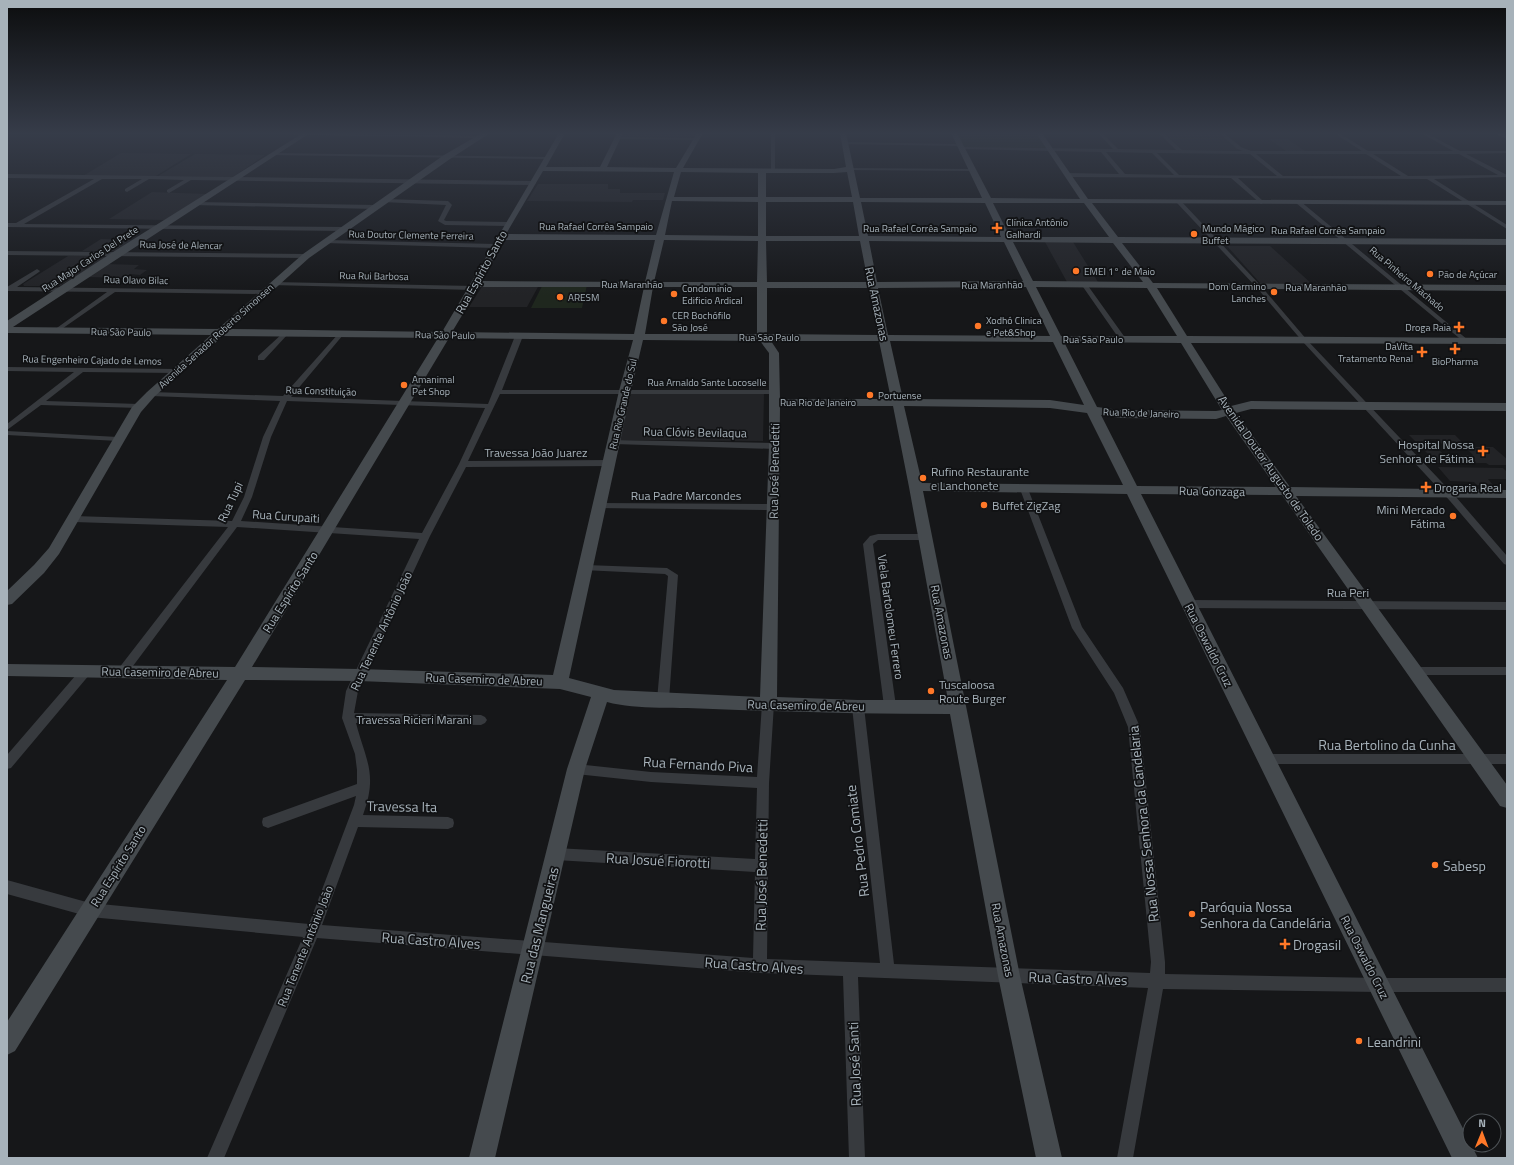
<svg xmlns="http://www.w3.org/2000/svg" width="1514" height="1165" font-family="'Titillium Web',sans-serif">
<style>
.built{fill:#222326;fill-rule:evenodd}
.green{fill:#1f271e}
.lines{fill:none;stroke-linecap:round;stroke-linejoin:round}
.street{fill:#373a3e;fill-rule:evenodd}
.secondary{fill:#454a4e;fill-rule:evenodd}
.poi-dot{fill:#ff7828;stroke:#111214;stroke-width:1.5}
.labels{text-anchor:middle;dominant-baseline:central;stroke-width:3.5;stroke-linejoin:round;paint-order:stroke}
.far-poi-label{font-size:10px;fill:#a7b2ba;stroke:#111214;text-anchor:start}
.far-street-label{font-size:10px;fill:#a7b2ba;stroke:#111214}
.street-label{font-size:12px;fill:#a7b2ba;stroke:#111214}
.poi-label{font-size:12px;fill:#a7b2ba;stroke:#111214;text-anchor:start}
.near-street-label{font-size:14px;fill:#a7b2ba;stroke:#111214}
.near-poi-label{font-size:14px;fill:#a7b2ba;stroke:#111214;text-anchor:start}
</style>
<rect width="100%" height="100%" fill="#161719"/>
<path class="built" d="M623 133H696L693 138 620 137Z
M1163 133H1217L1239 150H1181Z
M1269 139H1288L1305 151H1286Z
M121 153 191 154 156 176H83Z
M195 154 265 155 233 177 158 176Z
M538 184H608V189H620V193H665L663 200H633L632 202 527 201Z
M152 192 207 194 165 220 109 219Z
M101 239 132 240 115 251H82Z
M1045 242H1073L1098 282H1067Z
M1227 246H1270L1312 284H1261Z
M68 256H103L106 258 60 286H24L23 284Z
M106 264 139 265 134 269 147 270 140 275 130 274 125 278 87 277Z
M483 285H539L527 307H469Z
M630 393 764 394 763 441 619 440Z
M1409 435H1455L1467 447H1493L1507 459V465H1489L1486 463H1437ZM1429 439H1437L1444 446H1464L1473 455H1444Z
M1438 467 1503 468 1507 472V479H1488L1493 485H1477L1474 482 1450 481Z"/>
<path class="green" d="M996 133H1036L1047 149 964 148 958 135H997Z
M587 285 582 308H531L542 286Z"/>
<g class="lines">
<path class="street" d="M260 133 481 136 483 137 481 138 262 134Z
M771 133H775V171L773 172 771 171Z
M1098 133H1102L1118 149 1176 150 1159 133H1163L1182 150 1243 151 1237 149 1219 133H1224L1241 147 1251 151H1362L1334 133H1339L1368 151H1453L1421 133H1426L1460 151H1507V153L1466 154 1507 175V177L1434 179 1507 225V229L1427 179 1238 178 1263 201V203L1261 204 1231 178 1068 177 1065 175 1068 173 1119 174 1101 152 962 149 960 148 962 147 1113 149ZM1106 152 1152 153 1174 175 1125 174ZM1157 153 1250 154 1277 176 1179 175ZM1256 154H1366L1401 176H1283ZM1373 154H1459L1498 175 1408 176Z
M617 137 696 138 698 139 696 140 615 139Z
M844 142 960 144 962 145 960 146 842 144Z
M273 153 547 157 549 158 547 159 271 155Z
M850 168 973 169 975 170 973 171 848 170Z
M7 174 533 181 536 183 533 185 191 180 169 193 167 192V190L184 180 149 179 127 192 125 191V189L142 179H102L24 224 345 227 348 229 345 231 7 227V223H16L94 179 7 178Z
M385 199 448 201 452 205 444 220 446 221 508 222 511 224 508 226 445 225 438 221 446 205 383 202 382 201Z
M1177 201H1181L1261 286 1307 340 1456 497 1507 556V565L1504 564 1450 501 1303 342 1257 288 1177 203Z
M1296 201H1300L1468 340V342H1464L1296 203Z
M195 202 376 205 379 207 376 209 193 205V203Z
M327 240 495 244 498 246 495 248 325 243V241Z
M7 251 306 254 309 256 306 258 7 255Z
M37 269 40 271 39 272 17 287 264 290 267 292 264 294 115 292 56 333 54 332V330L107 292 7 291V287Z
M273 282 474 286 477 288 474 290 271 285V283Z
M1082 283H1086L1126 339 1124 340H1120L1081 284Z
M341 332 343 333V335L291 397 488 404 515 336 519 334 523 336 502 390H773L777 392 773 394H500L468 461 609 460 613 463 609 466 466 467 430 536 358 691 354 713 481 715 485 717 487 720 485 723 481 725 356 723C366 761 378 774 363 815L448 817 453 819 454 823 453 827 448 829 358 827 322 925 753 958 755 872 556 860 551 858 549 854 551 850 556 848 755 859 757 788 651 782 576 774 572 773 570 769 572 765 576 764 651 772 757 777 762 704 764 701 768 699 772 701 774 704 769 783 767 959 880 963 852 707 854 704 858 702 862 704 864 707 894 964 1150 973 1151 962 1128 727 1114 693 1072 628 1020 489 1024 486 1028 489 1082 627 1123 688 1140 727 1165 962V974L1379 978H1507V992H1379L1163 989 1133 1158H1117L1148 988 858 977 865 1158H849L843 976 760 973 317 938 224 1158H207L303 937 90 917 7 894V880L90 903 309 924 354 805 356 796 268 828 263 826 262 822 263 818 357 784V770L355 754 342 718 346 691 419 539 237 527 127 674H119L117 671 119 668 228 527 74 522 69 519 74 516 232 521 244 497 263 437 280 401 151 396 147 394 151 392 283 396 339 333ZM287 401 485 408 459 464 422 533 241 521 252 497 271 437Z
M283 333 288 334 264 360H258V356Z
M7 367 176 369 180 371 176 373 83 372 46 401 139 404 143 406 139 408 41 405 7 430V424L74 372 7 371Z
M7 431 118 437 122 439 118 441 7 435Z
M611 440 775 443 779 446 775 449 614 444H611Z
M599 503 773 504 778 507 773 510 596 508 594 506Z
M878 534H925L930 537 925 540H878L873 544 896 706 894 709 890 711 886 709 884 706 863 544 870 536Z
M586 565 667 568 678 575 669 700 667 703 663 705 659 703 657 700 668 576 665 574 583 570 581 568 583 566Z
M1189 600 1507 602V610L1189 608 1184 604Z
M86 667 90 668 92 671 90 674 11 768 7 769V755L82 668Z
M1415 667H1507V675H1415L1411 674 1409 671 1411 668Z
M1267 754H1507V764H1267L1263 763 1261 759 1263 755Z"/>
<path class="secondary" d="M303 133H310L13 327 218 329 303 254 444 155 482 133H490L450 159 309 258 230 329 442 332 559 133H565L546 167H600L617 133H623L607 167 676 168 697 133H703L683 168 834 169 846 167 840 133H846L860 198H982L951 133H957L991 198 1080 199 1036 133H1042L1088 199 1507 201V205L1092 203 1118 237 1507 239V245L1122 243 1153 283 1507 285V291L1157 288 1187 336 1507 338V344L1191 343 1231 406 1251 401 1507 403V411L1251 409 1236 413 1290 487 1507 490V498L1296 496 1507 785V808L1500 806 1282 495 1141 494 1478 1158H1452L1127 494 923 491 1020 976 1062 1158H1036L998 976 950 714C871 714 792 712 713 709 681 707 637 710 607 702L585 769 495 1158H469L567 769 591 697 560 689 359 681 245 680 15 1051 7 1055V1022L227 680 7 676V664L235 667 438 338 223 336 155 396 141 412 59 554 44 573 12 604 7 605V591L34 565 49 548 132 407 147 392 211 335 7 333V321L113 252ZM543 171 674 172 656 235 506 234ZM681 172 758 173V197H674ZM847 172 852 197H766V173H834ZM672 201 758 202V236L665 235ZM766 202H853L859 236H766ZM861 202 985 203 1001 237 868 236ZM993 203H1084L1109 237H1010ZM503 240H655L645 282 482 281ZM664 240 758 241 757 282H654ZM766 241H860L868 282H767ZM869 241 1004 242 1023 281 877 282ZM1013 242 1113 243 1143 282 1033 281ZM479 287H644L634 334 452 332ZM653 287H757V334H645ZM1026 287 1050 336 888 335 878 288ZM1036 287 1147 288 1177 336H1061ZM767 288H869L878 335 767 334ZM449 338 633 340 619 391 553 675 359 669 252 667ZM643 340 760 341 769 353V446L760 697 614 690 569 678 631 391ZM771 341H879L891 399H780L779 353ZM890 341 1053 342 1084 405 1050 400 903 399ZM1064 342 1181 343 1222 410 1216 411 1120 410 1097 407ZM780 406H893L909 487 948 700H858L777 697ZM904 406 1050 408 1087 413 1123 485 922 483ZM1101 415 1120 418 1216 419 1226 416 1276 487 1137 486Z
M1495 133 1507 134V139L1496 134Z"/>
</g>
<linearGradient id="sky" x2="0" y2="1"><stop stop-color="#0c0d0e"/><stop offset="0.45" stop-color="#363c49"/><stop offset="1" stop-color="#363c49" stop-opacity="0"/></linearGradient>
<rect width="1514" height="296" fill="url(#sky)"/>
<g class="poi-dot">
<path d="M995 222h4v4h4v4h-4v4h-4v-4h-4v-4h4z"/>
<circle cx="1194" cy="234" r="4"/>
<circle cx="1076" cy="271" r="4"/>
<circle cx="1430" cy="274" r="4"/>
<circle cx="1274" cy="292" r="4"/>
<circle cx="674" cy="294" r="4"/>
<circle cx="560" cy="297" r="4"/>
<circle cx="664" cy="321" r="4"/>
<circle cx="978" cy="326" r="4"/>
<path d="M1457 321h4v4h4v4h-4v4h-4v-4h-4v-4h4z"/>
<path d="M1453 343h4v4h4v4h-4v4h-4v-4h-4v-4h4z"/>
<path d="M1420 346h4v4h4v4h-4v4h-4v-4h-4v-4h4z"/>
<circle cx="404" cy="385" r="4"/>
<circle cx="870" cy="395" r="4"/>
<path d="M1481 445h4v4h4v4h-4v4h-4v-4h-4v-4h4z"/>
<circle cx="923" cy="478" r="4"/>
<path d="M1424 481h4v4h4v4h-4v4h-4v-4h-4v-4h4z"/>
<circle cx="984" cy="505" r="4"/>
<circle cx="1453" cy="516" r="4"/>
<circle cx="931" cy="691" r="4"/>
<circle cx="1435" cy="865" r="4"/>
<circle cx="1192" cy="914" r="4"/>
<path d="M1283 938h4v4h4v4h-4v4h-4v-4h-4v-4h4z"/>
<circle cx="1359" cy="1041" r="4"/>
</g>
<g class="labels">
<g class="far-poi-label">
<text x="1006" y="222">Clínica Antônio<tspan x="1006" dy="12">Galhardi</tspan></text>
<text x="1202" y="228">Mundo Mágico<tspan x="1202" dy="12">Buffet</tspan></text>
<text x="1084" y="271">EMEI 1° de Maio</text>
<text x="1438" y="274">Pão de Açúcar</text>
<text x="1266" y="286" text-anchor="end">Dom Carmino<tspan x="1266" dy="12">Lanches</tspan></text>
<text x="682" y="288">Condominio<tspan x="682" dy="12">Edificio Ardical</tspan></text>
<text x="568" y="297">ARESM</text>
<text x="672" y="315">CER Bochófilo<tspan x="672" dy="12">São José</tspan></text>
<text x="986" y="320">Xodhó Clinica<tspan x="986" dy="12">e Pet&amp;Shop</tspan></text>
<text x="1451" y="327" text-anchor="end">Droga Raia</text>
<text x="1413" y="346" text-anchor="end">DaVita<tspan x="1413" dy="12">Tratamento Renal</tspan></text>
<text x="1455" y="361" text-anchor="middle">BioPharma</text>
<text x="412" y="379">Amanimal<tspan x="412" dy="12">Pet Shop</tspan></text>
<text x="878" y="395">Portuense</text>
</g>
<g class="far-street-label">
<text x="596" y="226">Rua Rafael Corrêa Sampaio</text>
<text x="920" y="228">Rua Rafael Corrêa Sampaio</text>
<text x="1328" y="230">Rua Rafael Corrêa Sampaio</text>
<text transform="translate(411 235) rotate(1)">Rua Doutor Clemente Ferreira</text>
<text transform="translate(181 245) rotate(1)">Rua José de Alencar</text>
<text transform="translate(90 259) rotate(-33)">Rua Major Carlos Del Prete</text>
<text transform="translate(374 276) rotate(1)">Rua Rui Barbosa</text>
<text transform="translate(1407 279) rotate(40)">Rua Pinheiro Machado</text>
<text transform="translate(136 280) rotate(1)">Rua Olavo Bilac</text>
<text x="632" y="284">Rua Maranhão</text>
<text transform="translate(992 285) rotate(-1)">Rua Maranhão</text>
<text x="1316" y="287">Rua Maranhão</text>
<text transform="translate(121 332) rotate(1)">Rua São Paulo</text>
<text transform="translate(445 335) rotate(1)">Rua São Paulo</text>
<text transform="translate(216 336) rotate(-42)">Avenida Senador Roberto Simonsen</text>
<text x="769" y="337">Rua São Paulo</text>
<text x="1093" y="339">Rua São Paulo</text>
<text transform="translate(92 360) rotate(1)">Rua Engenheiro Cajado de Lemos</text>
<text x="707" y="382">Rua Arnaldo Sante Locoselle</text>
<text transform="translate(321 391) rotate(2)">Rua Constituição</text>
<text x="818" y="402">Rua Rio de Janeiro</text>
<text transform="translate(623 404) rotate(-77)">Rua Rio Grande do Sul</text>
<text transform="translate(1141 413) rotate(2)">Rua Rio de Janeiro</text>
</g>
<g class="street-label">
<text transform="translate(481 272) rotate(-61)">Rua Espírito Santo</text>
<text transform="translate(877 304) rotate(78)">Rua Amazonas</text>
<text transform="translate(695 432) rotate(1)">Rua Clóvis Bevilaqua</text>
<text x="536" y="452">Travessa João Juarez</text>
<text transform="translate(1271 468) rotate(55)">Avenida Doutor Augusto de Toledo</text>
<text transform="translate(774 471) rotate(-89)">Rua José Benedetti</text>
<text transform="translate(1212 491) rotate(1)">Rua Gonzaga</text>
<text x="686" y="495">Rua Padre Marcondes</text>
<text transform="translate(230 502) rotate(-65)">Rua Tupi</text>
<text transform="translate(286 516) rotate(4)">Rua Curupaiti</text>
<text transform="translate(290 592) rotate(-58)">Rua Espírito Santo</text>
<text x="1348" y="592">Rua Peri</text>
<text transform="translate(891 617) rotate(82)">Viela Bartolomeu Ferrero</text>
<text transform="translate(942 622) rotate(79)">Rua Amazonas</text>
<text transform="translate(381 631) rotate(-65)">Rua Tenente Antônio João</text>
<text transform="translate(1209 645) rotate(63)">Rua Oswaldo Cruz</text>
<text transform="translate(160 672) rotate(1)">Rua Casemiro de Abreu</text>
<text transform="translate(484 679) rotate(2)">Rua Casemiro de Abreu</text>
<text transform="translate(806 705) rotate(1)">Rua Casemiro de Abreu</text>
<text x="414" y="719">Travessa Ricieri Marani</text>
<text transform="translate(118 866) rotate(-58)">Rua Espírito Santo</text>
<text transform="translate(1003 940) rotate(79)">Rua Amazonas</text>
<text transform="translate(305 946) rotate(-68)">Rua Tenente Antônio João</text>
<text transform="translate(1365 957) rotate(63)">Rua Oswaldo Cruz</text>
</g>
<g class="poi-label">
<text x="1474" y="444" text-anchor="end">Hospital Nossa<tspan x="1474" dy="14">Senhora de Fátima</tspan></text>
<text x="931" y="471">Rufino Restaurante<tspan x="931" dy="14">e Lanchonete</tspan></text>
<text x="1434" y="487">Drogaria Real</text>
<text x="992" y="505">Buffet ZigZag</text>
<text x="1445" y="509" text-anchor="end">Mini Mercado<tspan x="1445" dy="14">Fátima</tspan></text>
<text x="939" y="684">Tuscaloosa<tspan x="939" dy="14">Route Burger</tspan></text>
</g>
<g class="near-street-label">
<text x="1387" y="744">Rua Bertolino da Cunha</text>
<text transform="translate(698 764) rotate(3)">Rua Fernando Piva</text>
<text transform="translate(402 806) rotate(1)">Travessa Ita</text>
<text transform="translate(1143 824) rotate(-96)">Rua Nossa Senhora da Candelaria</text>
<text transform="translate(857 841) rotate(-97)">Rua Pedro Comiate</text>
<text transform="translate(658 860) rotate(3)">Rua Josué Fiorotti</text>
<text transform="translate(761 875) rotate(-89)">Rua José Benedetti</text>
<text transform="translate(539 925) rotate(-76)">Rua das Mangueiras</text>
<text transform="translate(431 940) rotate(4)">Rua Castro Alves</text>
<text transform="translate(754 965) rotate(4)">Rua Castro Alves</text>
<text transform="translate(1078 978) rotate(2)">Rua Castro Alves</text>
<text transform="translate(854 1064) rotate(-92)">Rua José Santi</text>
</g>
<g class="near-poi-label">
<text x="1443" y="865">Sabesp</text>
<text x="1200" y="906">Paróquia Nossa<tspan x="1200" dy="16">Senhora da Candelária</tspan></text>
<text x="1293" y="944">Drogasil</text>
<text x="1367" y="1041">Leandrini</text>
</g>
</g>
<rect width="1514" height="1165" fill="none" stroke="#a7b2ba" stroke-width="16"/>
<g transform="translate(1482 1133) rotate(1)"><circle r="19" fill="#111214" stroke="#4d5256"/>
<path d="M0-3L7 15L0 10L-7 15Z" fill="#ff7828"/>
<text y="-6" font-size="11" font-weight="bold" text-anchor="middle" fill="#a7b2ba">N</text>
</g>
</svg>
